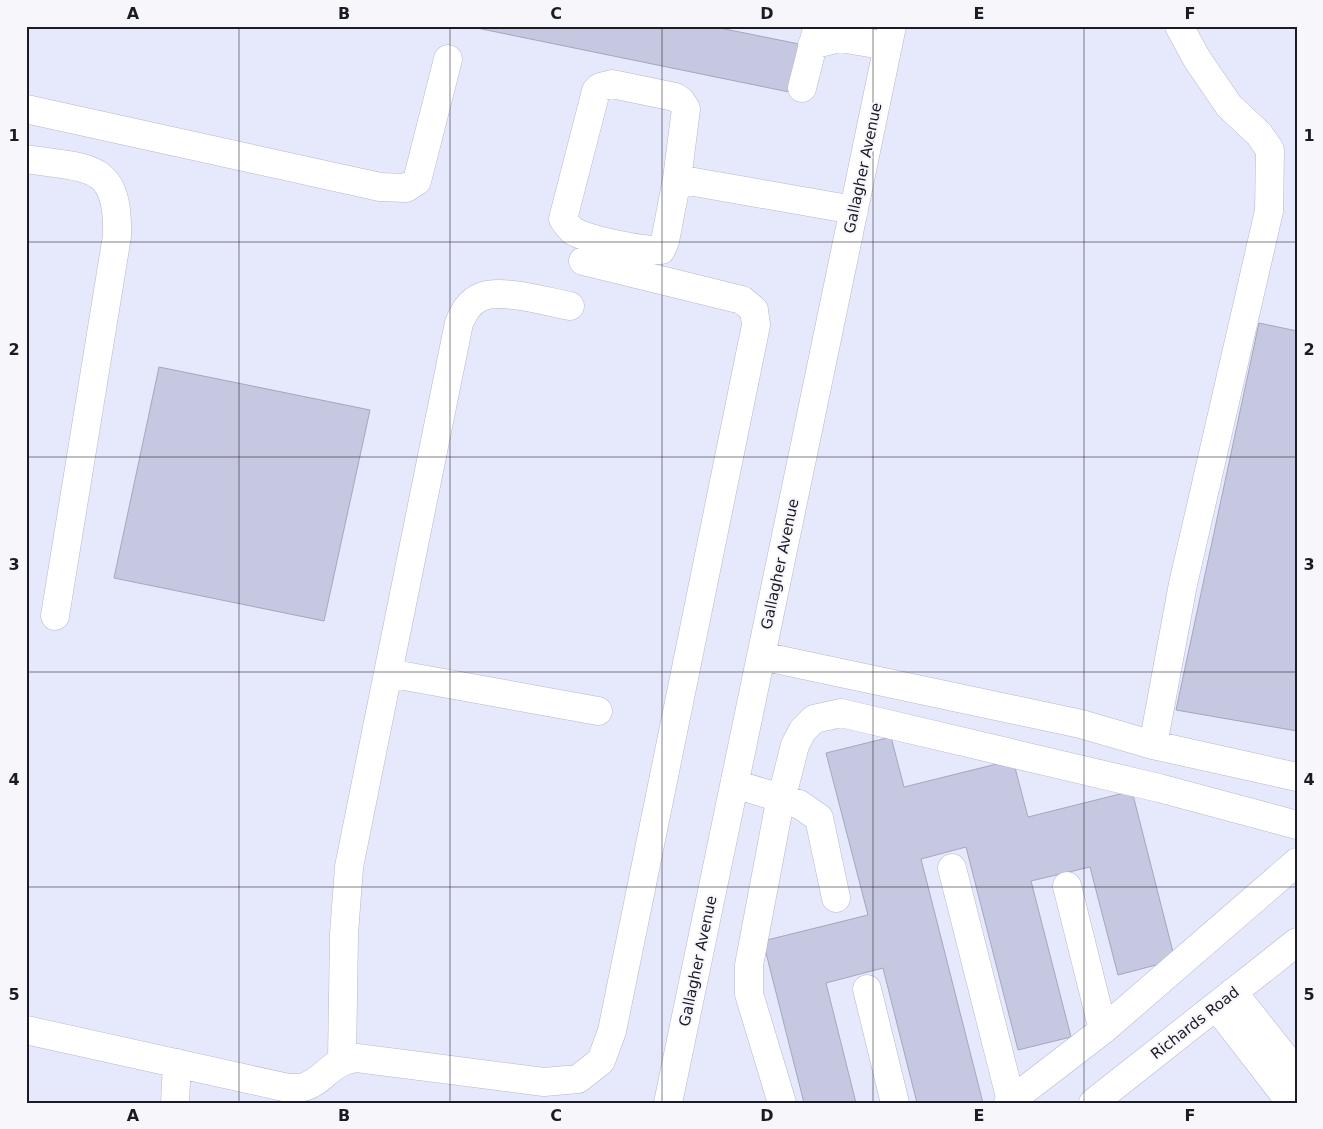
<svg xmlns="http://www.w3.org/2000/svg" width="1323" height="1129" font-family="'DejaVu Sans',sans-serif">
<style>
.building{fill:#c6c7e0;stroke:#a5a6bf}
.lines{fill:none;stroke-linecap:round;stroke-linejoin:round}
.minor-casing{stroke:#b6b7d0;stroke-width:29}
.minor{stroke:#fff;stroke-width:28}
.grid{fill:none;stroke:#1a1b24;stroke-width:1;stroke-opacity:0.55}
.labels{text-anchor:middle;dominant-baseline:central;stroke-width:4;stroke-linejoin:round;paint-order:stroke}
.street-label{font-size:15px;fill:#1a1b24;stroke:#f6f6fb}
.neatline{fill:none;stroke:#1a1b24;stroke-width:2}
.grid-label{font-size:16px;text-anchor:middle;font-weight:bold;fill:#1a1b24}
</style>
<rect width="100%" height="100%" fill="#e6e8fc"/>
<path class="building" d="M467 26H710L799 44 789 92Z
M1259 323 1297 331V731L1176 710Z
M159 367 370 410 324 621 114 578Z
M891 737 904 787 1013 760 1028 817 1132 791 1175 960 1118 975 1090 867 1031 881 1071 1037 1018 1050 966 847 921 859 983 1103H917L883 968 826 983 856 1103H804L763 941 868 915 826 753Z"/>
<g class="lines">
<g class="minor-casing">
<path id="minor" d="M812 45 840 38 888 46
M612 84 675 97 681 101 686 109 677 179 665 241 661 250C643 251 588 240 573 231 569 228 566 223 563 219L596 91 600 87Z
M802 88 817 29
M26 109 380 187 406 188 417 181 448 59
M26 159C88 169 119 161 117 236L55 616
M677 179 854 210
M761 656 1081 724 1153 745 1297 777
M388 673 459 323C464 312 469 302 481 297 501 288 548 302 570 306
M1153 745 1183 584 1269 211 1270 150 1259 134 1229 106 1197 59 1179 26
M735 784 799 804 819 818 836 898
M952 868 1011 1101
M1067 886 1103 1030
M867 989 895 1103
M1233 992 1297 1073
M1216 1006 1291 1103
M26 1030 288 1088C293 1088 300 1088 304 1087 326 1080 328 1062 357 1058L544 1082 578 1079 601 1061 612 1031 756 325 754 310 742 300 583 261
M342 1060 344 934 349 867 388 673 598 711
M175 1103 177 1063
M668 1103 892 26
M782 1103 749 994V965L778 812 795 745 803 730 814 719 841 713 1159 788 1297 825
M1008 1103 1103 1030 1297 862
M1093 1103 1297 942"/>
</g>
<use href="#minor" class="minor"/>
</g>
<path class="grid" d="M239 26V1103M450 26V1103M662 26V1103M873 26V1103M1084 26V1103M26 242H1297M26 457H1297M26 672H1297M26 887H1297"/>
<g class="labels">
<g class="street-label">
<text transform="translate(863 168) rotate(-78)">Gallagher Avenue</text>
<text transform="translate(780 564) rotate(-78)">Gallagher Avenue</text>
<text transform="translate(698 961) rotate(-78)">Gallagher Avenue</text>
<text transform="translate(1195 1023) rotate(-38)">Richards Road</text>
</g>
</g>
<rect width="1323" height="1129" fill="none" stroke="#f6f6fb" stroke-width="55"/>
<rect x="28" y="28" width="1268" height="1074" class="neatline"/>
<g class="grid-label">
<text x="133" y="19">A</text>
<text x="344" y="19">B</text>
<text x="556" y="19">C</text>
<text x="767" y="19">D</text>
<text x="979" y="19">E</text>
<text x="1190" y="19">F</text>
<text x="14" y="141">1</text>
<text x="1309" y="141">1</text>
<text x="14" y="355">2</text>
<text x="1309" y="355">2</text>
<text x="14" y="570">3</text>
<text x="1309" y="570">3</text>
<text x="14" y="785">4</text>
<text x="1309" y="785">4</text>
<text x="14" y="1000">5</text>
<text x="1309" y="1000">5</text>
<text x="133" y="1121">A</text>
<text x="344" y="1121">B</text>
<text x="556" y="1121">C</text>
<text x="767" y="1121">D</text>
<text x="979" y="1121">E</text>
<text x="1190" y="1121">F</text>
</g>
</svg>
